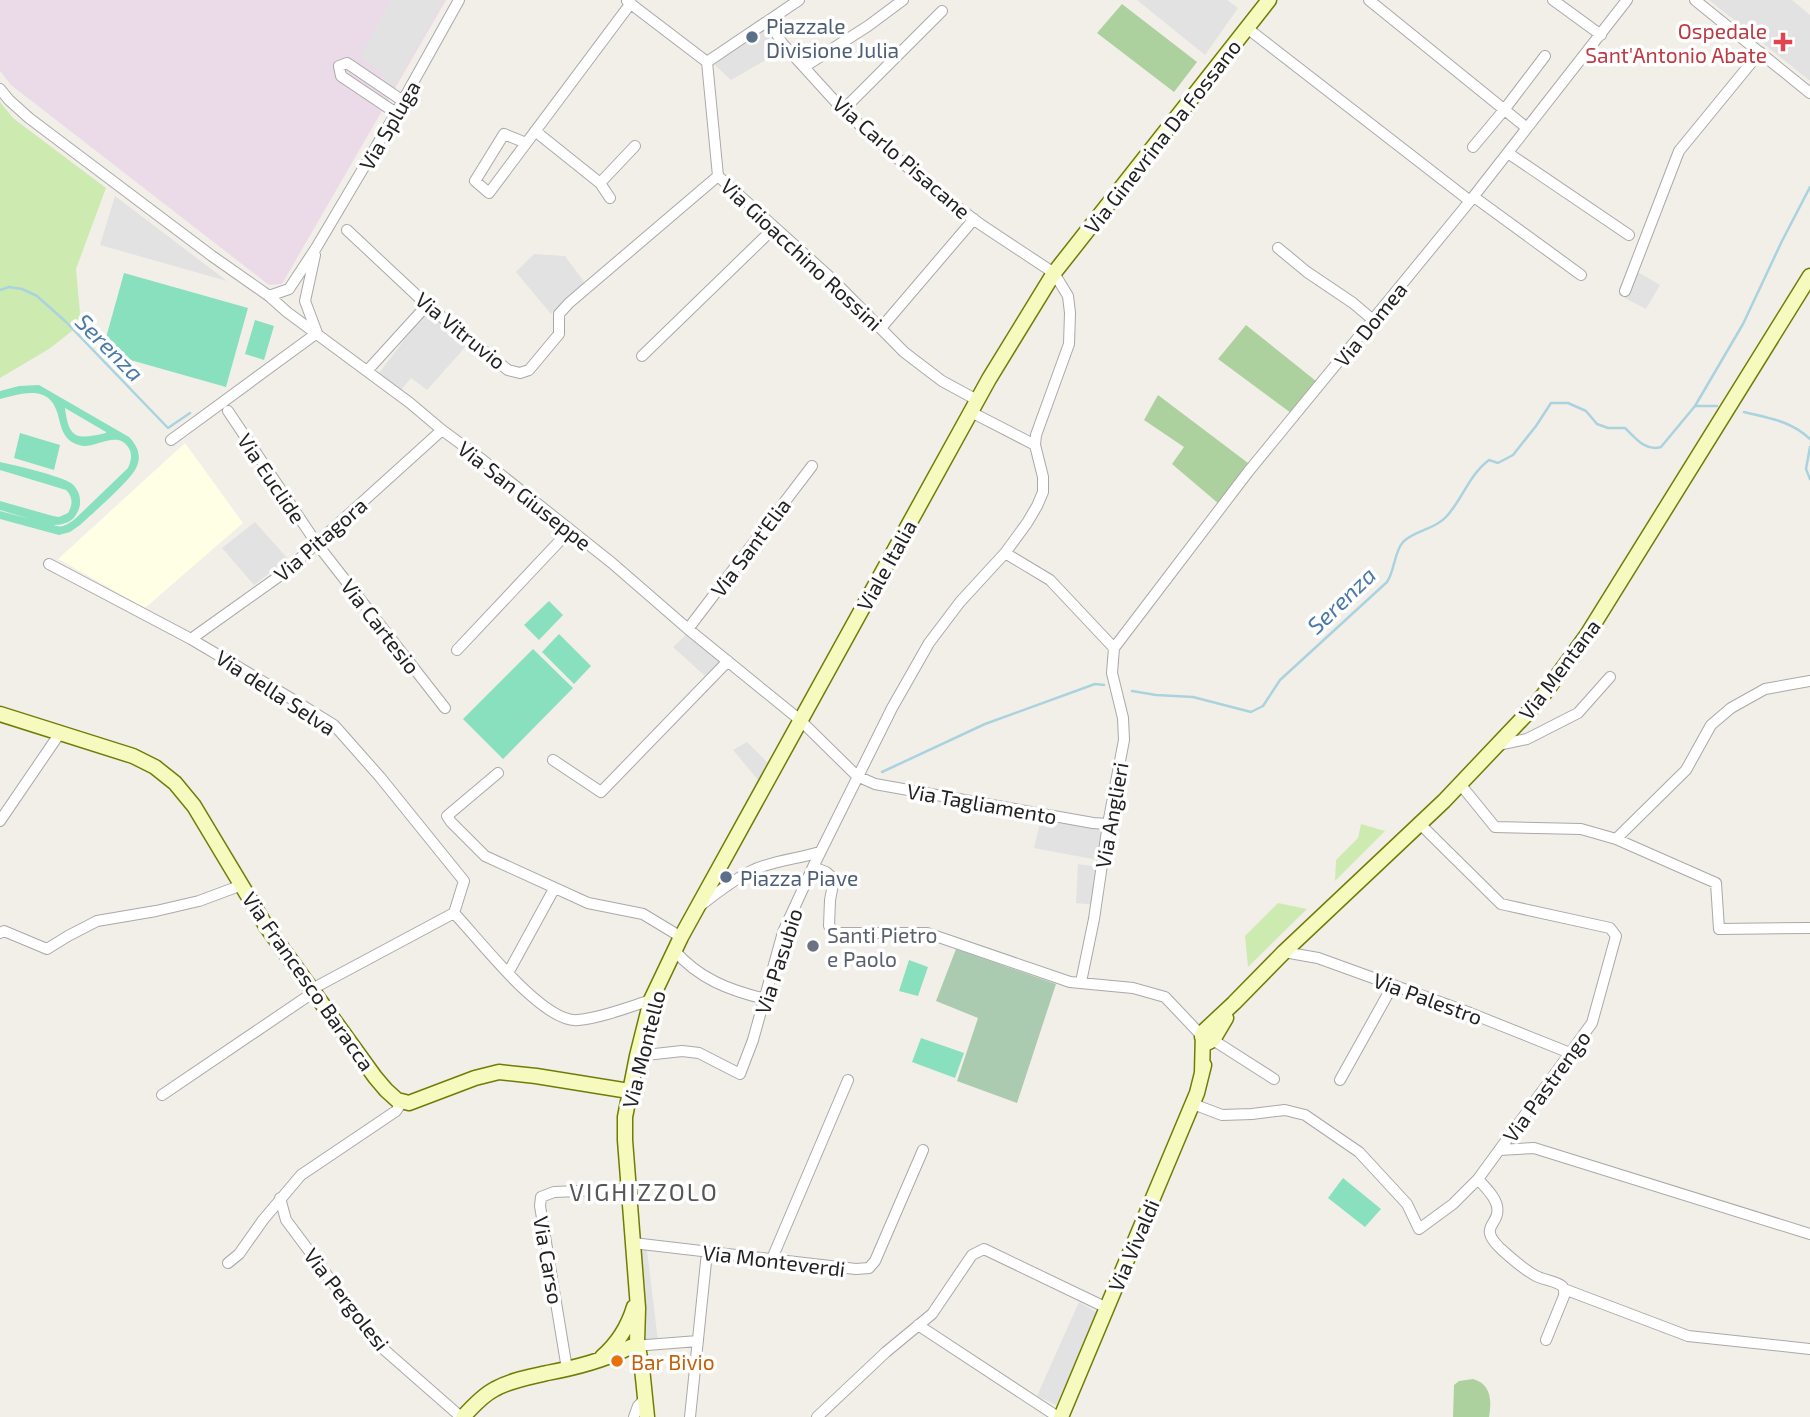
<svg xmlns="http://www.w3.org/2000/svg" width="1810" height="1417" font-family="'Exo 2',sans-serif">
<style>
.industrial{fill:#ebdbe8}
.education{fill:#ffffe5}
.grass{fill:#cdebb0}
.forest{fill:#add19e}
.cemetery{fill:#aacbaf}
.pitch{fill:#88e0be;fill-rule:evenodd}
.parking{fill:#e2e2e2}
.lines{fill:none;stroke-linecap:round;stroke-linejoin:round}
.stream{stroke:#aad3df;stroke-width:2.5}
.street-casing{stroke:#a9a9a9;stroke-width:12}
.secondary-casing{stroke:#707d05;stroke-width:17}
.street{stroke:#fff;stroke-width:10}
.secondary{stroke:#f7fabf;stroke-width:14}
.service-dot{fill:#5c6f8a;stroke:#fff;stroke-width:2.5}
.health-dot{fill:#e0444e;stroke:#fff;stroke-width:2.5}
.worship-dot{fill:#6b7280;stroke:#fff;stroke-width:2.5}
.food-dot{fill:#e8710a;stroke:#fff;stroke-width:2.5}
.labels{text-anchor:middle;dominant-baseline:central;stroke-width:7;stroke-linejoin:round;paint-order:stroke}
.service-label{font-size:21px;fill:#4e5e75;stroke:#fff;text-anchor:start}
.health-label{font-size:21px;fill:#be3a42;stroke:#fff;text-anchor:end}
.street-label{font-size:21px;fill:#222;stroke:#fff}
.worship-label{font-size:21px;fill:#5b616d;stroke:#fff;text-anchor:start}
.food-label{font-size:21px;fill:#c56008;stroke:#fff;text-anchor:start}
.water-label{font-size:23px;font-style:italic;fill:#4a7aab;stroke:#fff}
.quarter-label{font-size:24px;letter-spacing:2px;fill:#555;stroke:#fff}
</style>
<rect width="100%" height="100%" fill="#f2efe9"/>
<path class="industrial" d="M0 0H446L282 284 269 285 11 85 0 71Z"/>
<path class="education" d="M185 443 243 523 145 608 58 559Z"/>
<path class="grass" d="M0 102 13 118 106 188 76 269 81 324 49 349 0 378Z
M1361 824 1385 831 1335 881 1336 860 1358 838Z
M1278 903 1307 909 1248 967 1245 936Z"/>
<path class="forest" d="M1122 4 1197 62 1174 92 1097 33Z
M1246 325 1316 381 1291 413 1218 359Z
M1158 395 1248 463 1219 504 1172 464 1184 447 1144 420Z
M1473 1379C1491 1384 1492 1400 1489 1417H1453L1454 1385 1459 1381Z"/>
<path class="cemetery" d="M956 949 1056 984 1017 1103 957 1081 978 1018 936 1001Z"/>
<path class="pitch" d="M124 273 248 308 226 387 102 352Z
M255 320 274 326 264 360 245 354Z
M39 385 129 437C138 446 142 457 136 468 131 480 92 514 80 525L70 532 59 535 0 519V511L30 519 0 510V501L53 516 59 517 68 513C73 504 73 497 66 490L0 470V462C14 465 61 476 71 483 80 490 83 503 77 513 73 522 63 525 54 525 62 529 68 524 75 519L128 468C131 461 133 454 128 447 117 431 98 447 83 446 78 445 72 443 68 439 62 433 60 423 58 415 50 384 23 393 0 399V391L19 386ZM65 408 106 432V433C78 439 69 441 65 408Z
M20 433 60 445 54 470 14 458Z
M549 601 563 615 539 640 524 625Z
M559 634 591 666 574 684 542 652Z
M533 649 573 688 503 759 463 719Z
M909 960 928 967 918 996 899 991Z
M921 1038 964 1053 955 1078 912 1062Z
M1343 1178 1381 1209 1365 1227 1328 1198Z"/>
<path class="parking" d="M391 0H443L393 89 383 82 385 75 360 56Z
M1137 0H1227L1238 8 1205 55Z
M1709 0H1792L1810 15V81Z
M760 21 778 53 731 80 706 57Z
M115 196 227 281 100 245Z
M534 254 565 256 585 283 551 314 516 272Z
M1629 267 1660 285 1646 309 1619 295Z
M428 309 468 344 427 390 411 378 401 390 379 373Z
M255 522 288 559 254 585 222 548Z
M686 635 721 661 705 676 673 647Z
M747 742 768 763 758 780 733 750Z
M1041 818 1103 829 1098 860 1034 848Z
M1078 864 1098 867 1095 905 1076 903Z
M638 1250H647L658 1341 644 1340Z
M1079 1302 1098 1313 1056 1405 1037 1396Z"/>
<g class="lines">
<path class="stream" d="M0 290 9 287 22 289 37 296 65 321 168 428 190 413
M1695 406H1717
M1744 412C1769 418 1791 421 1810 439
M1810 447 1806 469 1810 479
M1132 691 1156 695 1193 697 1251 712 1263 706 1280 680 1387 582C1395 570 1394 552 1403 542 1415 530 1434 530 1446 517 1462 500 1469 475 1489 460L1498 463 1513 455 1536 426 1551 403H1568L1586 411 1597 424 1608 428H1625C1635 437 1645 452 1661 447L1695 406 1743 324 1782 241 1810 187
M882 772 985 724 1095 684 1104 685"/>
<g class="street-casing">
<path id="street" d="M1369 0 1527 128
M1553 0 1601 35
M1695 0 1810 93
M627 1 707 62
M1247 28 1470 201
M707 62 718 176 832 279 904 352 942 381 977 400
M707 62 799 0
M804 67 868 26 903 0
M0 89 9 100 29 118 212 256 269 296 287 312 410 403 442 430 480 458 612 563 688 629 800 720 857 776 875 784 1093 823 1108 824
M843 110 942 11
M396 113 341 76 339 66 347 63 403 101
M535 131 600 183 635 146
M526 143 504 134 475 181 489 193 631 3
M1473 147 1504 110 1545 56
M1508 153 1629 235
M600 183 610 198
M1474 197 1581 275
M347 230 427 305 508 370 520 373 529 370 559 334V314L569 303 718 176
M1278 248 1307 272 1353 303 1373 320
M1625 291 1679 151 1760 52
M269 296 289 289 316 248 396 113 459 0
M881 328 974 219
M642 356 774 228
M367 371 427 305
M228 411 317 544 445 708
M971 412 1035 445
M171 440 317 333 305 301 315 255
M1005 553 1050 580 1114 648
M49 564 191 639 287 696 334 725 380 777 464 881 454 913
M688 629 812 466
M191 639 285 572 442 430
M457 650 570 530
M1498 745 1527 739 1578 713 1610 677
M553 760 601 792 728 661
M498 773 447 816 451 822 485 856 588 903 643 914 681 937
M1460 784 1495 827 1581 829 1616 839 1716 883 1719 929 1810 928
M0 821 60 733
M1616 839 1686 770 1711 725 1731 708 1765 689 1810 681
M813 867 826 872 834 879 830 900 829 926 837 933H927L1070 982 1133 988 1165 997 1202 1036
M701 905C717 893 733 880 751 871 773 860 798 859 820 852
M454 913C478 938 543 1024 578 1020 601 1018 629 1007 651 1000
M0 933 4 931 47 949 68 936 97 921 156 911 199 901 242 885
M674 950C699 979 729 990 765 999
M1284 952 1318 958 1470 1013 1570 1053
M508 973 554 889
M1081 982 1094 919 1108 824 1124 740 1123 718 1112 673 1114 648 1248 472 1470 201 1627 0
M312 989 454 913
M1213 1040 1274 1079
M637 1056 682 1051 699 1053 740 1074 753 1040 783 932 813 867 892 708 929 643 960 602 1005 553 1027 523 1037 506 1043 492V477L1035 445 1036 435 1069 344 1070 313 1068 296 1054 273 980 224 922 180 843 110 782 43 769 21
M1340 1080 1393 985
M162 1095 314 992
M1193 1104 1222 1115 1252 1114 1285 1110 1305 1115 1359 1152 1407 1204 1419 1229 1453 1204 1478 1179 1592 1023 1616 936 1610 928 1501 904 1420 824
M1499 1150 1534 1148 1810 1234
M1478 1179C1484 1186 1495 1196 1497 1206 1501 1226 1476 1225 1501 1249 1512 1259 1523 1269 1536 1276 1544 1280 1556 1281 1562 1286 1565 1289 1564 1292 1564 1296L1546 1340
M280 1198 286 1220 380 1346 461 1417
M633 1243 856 1269 869 1268 875 1261 923 1150
M771 1261 848 1080
M228 1263 239 1254 263 1220 301 1175 396 1111 402 1102
M1564 1289 1688 1336 1810 1349
M918 1325 1058 1417
M634 1346 698 1341
M567 1369 540 1206 541 1197 554 1192 628 1189
M634 1417 638 1406 645 1399
M690 1417 707 1252
M817 1417 886 1352 932 1314 972 1255 984 1249 1107 1308"/>
</g>
<g class="secondary-casing">
<path id="secondary" d="M0 714 133 756 155 767 175 783 194 806 266 926 375 1077 386 1090 397 1100 409 1103 475 1078 499 1072 536 1076 629 1091
M1202 1037 1207 1043 1213 1040 1226 1018
M1202 1073 1203 1032 1234 1003 1284 952 1444 801 1539 701 1587 635 1810 276
M602 1357C617 1344 628 1327 634 1307
M463 1417C472 1407 483 1395 495 1389 511 1380 530 1377 547 1373 574 1368 599 1362 624 1350 630 1347 633 1347 637 1342
M647 1417 642 1368 637 1342 638 1308 625 1140V1117L637 1056 651 1000 681 937 989 379 1054 273 1269 0
M1061 1417 1197 1093 1204 1065"/>
</g>
<use href="#street" class="street"/>
<use href="#secondary" class="secondary"/>
</g>
<g class="service-dot">
<circle cx="752" cy="37" r="7"/>
<circle cx="726" cy="877" r="7"/>
</g>
<path class="health-dot" d="M1779.5 31.5h7v7h7v7h-7v7h-7v-7h-7v-7h7z"/>
<circle class="worship-dot" cx="813" cy="946" r="7"/>
<circle class="food-dot" cx="617" cy="1361" r="7"/>
<g class="labels">
<g class="service-label">
<text x="766" y="25">Piazzale<tspan x="766" dy="24">Divisione Julia</tspan></text>
<text x="740" y="877">Piazza Piave</text>
</g>
<g class="health-label">
<text x="1767" y="30">Ospedale<tspan x="1767" dy="24">Sant'Antonio Abate</tspan></text>
</g>
<g class="street-label">
<text transform="translate(389 125) rotate(-60)">Via Spluga</text>
<text transform="translate(1162 136) rotate(-52)">Via Ginevrina Da Fossano</text>
<text transform="translate(902 157) rotate(41)">Via Carlo Pisacane</text>
<text transform="translate(802 254) rotate(43)">Via Gioacchino Rossini</text>
<text transform="translate(1370 324) rotate(-51)">Via Domea</text>
<text transform="translate(461 330) rotate(39)">Via Vitruvio</text>
<text transform="translate(272 478) rotate(56)">Via Euclide</text>
<text transform="translate(525 495) rotate(38)">Via San Giuseppe</text>
<text transform="translate(320 539) rotate(-41)">Via Pitagora</text>
<text transform="translate(750 547) rotate(-53)">Via Sant'Elia</text>
<text transform="translate(886 565) rotate(-61)">Viale Italia</text>
<text transform="translate(381 626) rotate(52)">Via Cartesio</text>
<text transform="translate(1559 669) rotate(-53)">Via Mentana</text>
<text transform="translate(276 692) rotate(33)">Via della Selva</text>
<text transform="translate(982 803) rotate(10)">Via Tagliamento</text>
<text transform="translate(1111 815) rotate(-80)">Via Anglieri</text>
<text transform="translate(778 961) rotate(-72)">Via Pasubio</text>
<text transform="translate(309 981) rotate(55)">Via Francesco Baracca</text>
<text transform="translate(1428 998) rotate(20)">Via Palestro</text>
<text transform="translate(643 1049) rotate(-76)">Via Montello</text>
<text transform="translate(1546 1086) rotate(-54)">Via Pastrengo</text>
<text transform="translate(1133 1245) rotate(-67)">Via Vivaldi</text>
<text transform="translate(549 1260) rotate(80)">Via Carso</text>
<text transform="translate(774 1260) rotate(7)">Via Monteverdi</text>
<text transform="translate(347 1299) rotate(52)">Via Pergolesi</text>
</g>
<g class="worship-label">
<text x="827" y="934">Santi Pietro<tspan x="827" dy="24">e Paolo</tspan></text>
</g>
<g class="food-label">
<text x="631" y="1361">Bar Bivio</text>
</g>
<g class="water-label">
<text transform="translate(110 347) rotate(45)">Serenza</text>
<text transform="translate(1341 600) rotate(-44)">Serenza</text>
</g>
<g class="quarter-label">
<text x="644" y="1191">VIGHIZZOLO</text>
</g>
</g>
</svg>
